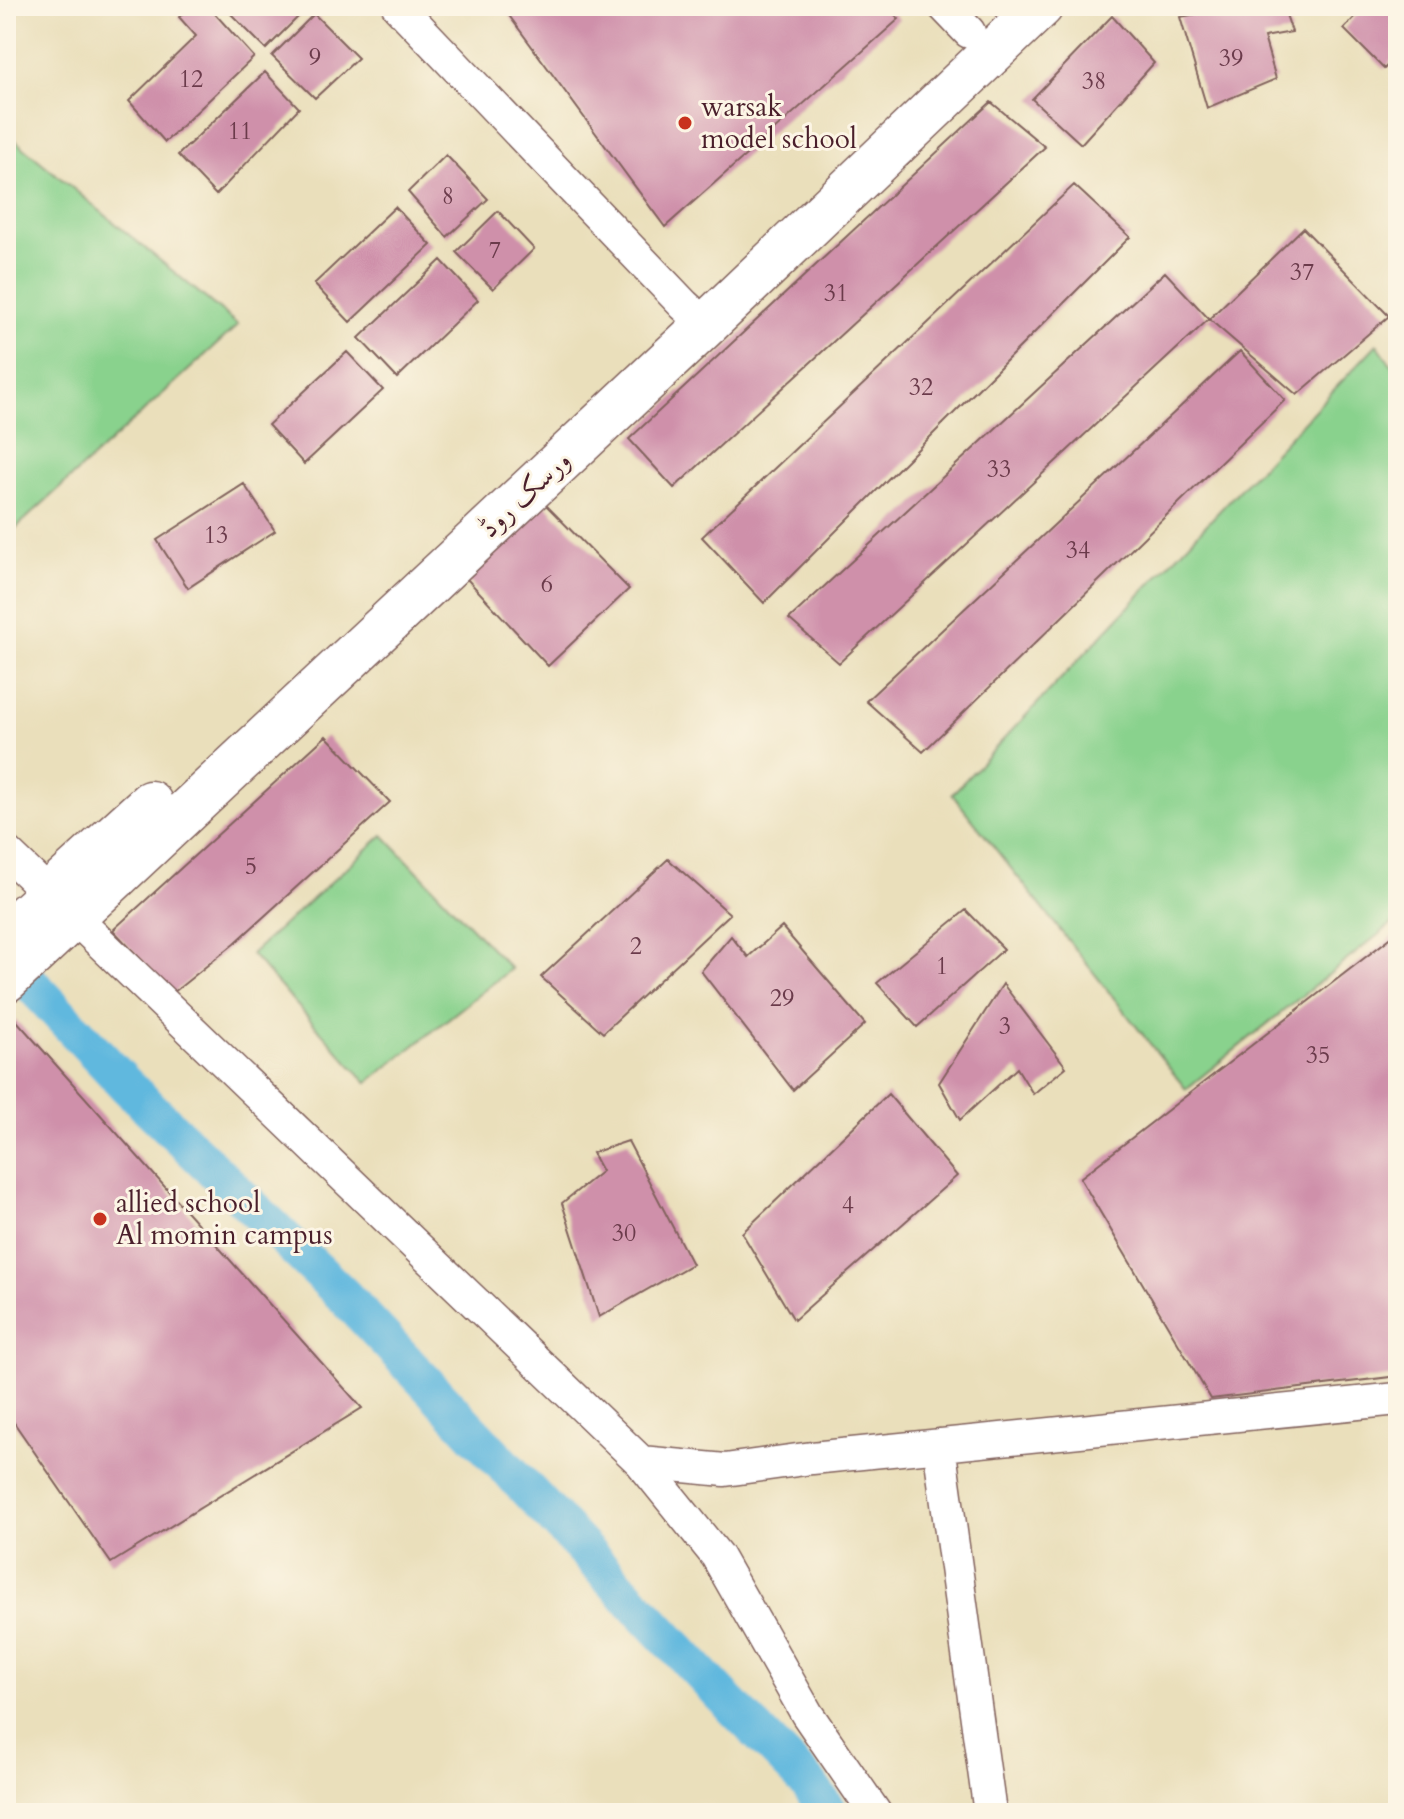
<svg xmlns="http://www.w3.org/2000/svg" width="1404" height="1819" font-family="Cardo,Amiri,serif">
<style>
.green{fill:#89d28d;stroke:#6a785c;stroke-width:2}
.lines{fill:none;stroke-linecap:round;stroke-linejoin:round}
.canal{stroke:#61b8de;stroke-width:38}
.building{fill:#cf90aa}
.street-casing{stroke:#82625d;stroke-width:35}
.primary-casing{stroke:#82625d;stroke-width:47}
.street{stroke:#fff;stroke-width:32}
.primary{stroke:#fff;stroke-width:44}
.poi-dot{fill:#c8321e;stroke:#fcf5e5;stroke-width:3}
.labels{text-anchor:middle;dominant-baseline:central;stroke-width:6;stroke-linejoin:round;paint-order:stroke}
.number-label{font-size:24px;fill:#6b3b4b}
.poi-label{font-size:28px;fill:#4a1f2b;stroke:#fcf5e5;text-anchor:start}
.street-label{font-size:28px;fill:#4a1f2b;stroke:#fcf5e5}
</style>
<rect width="100%" height="100%" fill="#fcf5e5"/>
<filter id="ink" filterUnits="userSpaceOnUse"><feTurbulence type="fractalNoise" baseFrequency=".0125" numOctaves="2"/><feDisplacementMap in="SourceGraphic" scale="16" xChannelSelector="R" yChannelSelector="G"/><feConvolveMatrix kernelMatrix="1 2 1 2 8 2 1 2 1" color-interpolation-filters="sRGB"/></filter>
<filter id="wash" filterUnits="userSpaceOnUse"><feTurbulence type="fractalNoise" baseFrequency=".006" numOctaves="4" result="noise"/><feDisplacementMap in="SourceGraphic" scale="32" xChannelSelector="R" yChannelSelector="G"/><feGaussianBlur stdDeviation="1.8" result="paint"/><feColorMatrix in="noise" values="0 0 0 0 0 0 0 0 0 0 0 0 0 0 0 0 0 1.4 0 .05"/><feComposite in="paint" operator="in"/></filter>
<g filter="url(#wash)">
<rect width="100%" height="100%" fill="#eadfbb"/>
<path class="green" d="M6 133 238 325 6 537Z
M1377 344 1398 374V919L1186 1089 952 794Z
M383 835 511 969 367 1083 251 954Z"/>
<g class="lines">
<path class="canal" d="M6 957 126 1085 345 1297 723 1697 808 1783 829 1813"/>
</g>
<g id="blocks">
<path class="building" d="M191 6H208L254 57 165 142 129 101 196 36 179 17Z
M223 6H309L266 49Z
M502 6H887L899 19 665 227Z
M1241 6H1283L1292 32 1264 37 1276 79 1207 108 1180 17Z
M1365 6H1398V54L1384 69 1344 29Z
M314 14 358 58 315 98 272 56Z
M1112 16 1154 63 1081 144 1032 99Z
M265 72 299 108 216 195 178 155Z
M991 102 1045 147 674 488 629 439Z
M446 155 488 199 447 237 408 192Z
M1074 185 1130 237 764 603 702 537Z
M395 207 431 245 350 322 314 284Z
M498 211 534 249 493 289 456 252Z
M1303 228 1389 316 1297 395 1209 319Z
M441 260 478 300 397 378 359 338Z
M1165 272 1209 319 839 663 789 619Z
M1240 351 1285 400 923 752 866 701Z
M347 352 383 390 304 464 268 425Z
M244 484 275 531 188 588 157 540Z
M542 501 629 589 548 666 466 578Z
M326 736 390 802 235 943 173 993 113 930Z
M668 859 730 914 603 1033 541 977Z
M966 910 1004 949 917 1027 877 983Z
M782 927 865 1024 793 1090 701 971 731 936 748 957Z
M1398 932V1376L1211 1399 1080 1178Z
M1003 984 1066 1067 1033 1094 1017 1068 960 1120 939 1083Z
M16 1020 362 1408 111 1563 6 1411V1030Z
M888 1094 957 1176 794 1320 742 1233Z
M628 1141 692 1264 599 1317 562 1203 602 1171 592 1153Z"/>
</g>
</g>
<g filter="url(#ink)">
<use href="#blocks" fill-opacity="0" stroke="#82625d" stroke-width="2"/>
<g class="lines">
<g class="street-casing">
<path id="street" d="M398 6 684 305 706 325
M944 6 969 32
M6 852 641 1462 717 1556 807 1714 875 1813
M939 1445 990 1813
M641 1462 725 1470 812 1458 1398 1399"/>
</g>
<g class="primary-casing">
<path id="primary" d="M6 934 150 803
M6 980 706 325 1041 6"/>
</g>
<use href="#street" class="street"/>
<use href="#primary" class="primary"/>
</g>
</g>
<g class="poi-dot">
<circle cx="685" cy="123" r="8"/>
<circle cx="100" cy="1219" r="8"/>
</g>
<g class="labels">
<g class="number-label">
<text x="315" y="57">9</text>
<text x="1231" y="58">39</text>
<text x="191" y="79">12</text>
<text x="1094" y="81">38</text>
<text x="240" y="131">11</text>
<text x="448" y="196">8</text>
<text x="495" y="250">7</text>
<text x="1302" y="272">37</text>
<text x="836" y="293">31</text>
<text x="921" y="387">32</text>
<text x="999" y="469">33</text>
<text x="216" y="535">13</text>
<text x="1078" y="550">34</text>
<text x="547" y="584">6</text>
<text x="251" y="866">5</text>
<text x="636" y="946">2</text>
<text x="942" y="966">1</text>
<text x="782" y="998">29</text>
<text x="1005" y="1026">3</text>
<text x="1318" y="1055">35</text>
<text x="848" y="1205">4</text>
<text x="624" y="1233">30</text>
</g>
<g class="poi-label">
<text x="701" y="107">warsak<tspan x="701" dy="32">model school</tspan></text>
<text x="116" y="1203">allied school<tspan x="116" dy="32">Al momin campus</tspan></text>
</g>
<g class="street-label">
<text transform="translate(525 494) rotate(-43)">ورسک روڈ</text>
</g>
</g>
<rect width="1404" height="1819" fill="none" stroke="#fcf5e5" stroke-width="32"/>
</svg>
